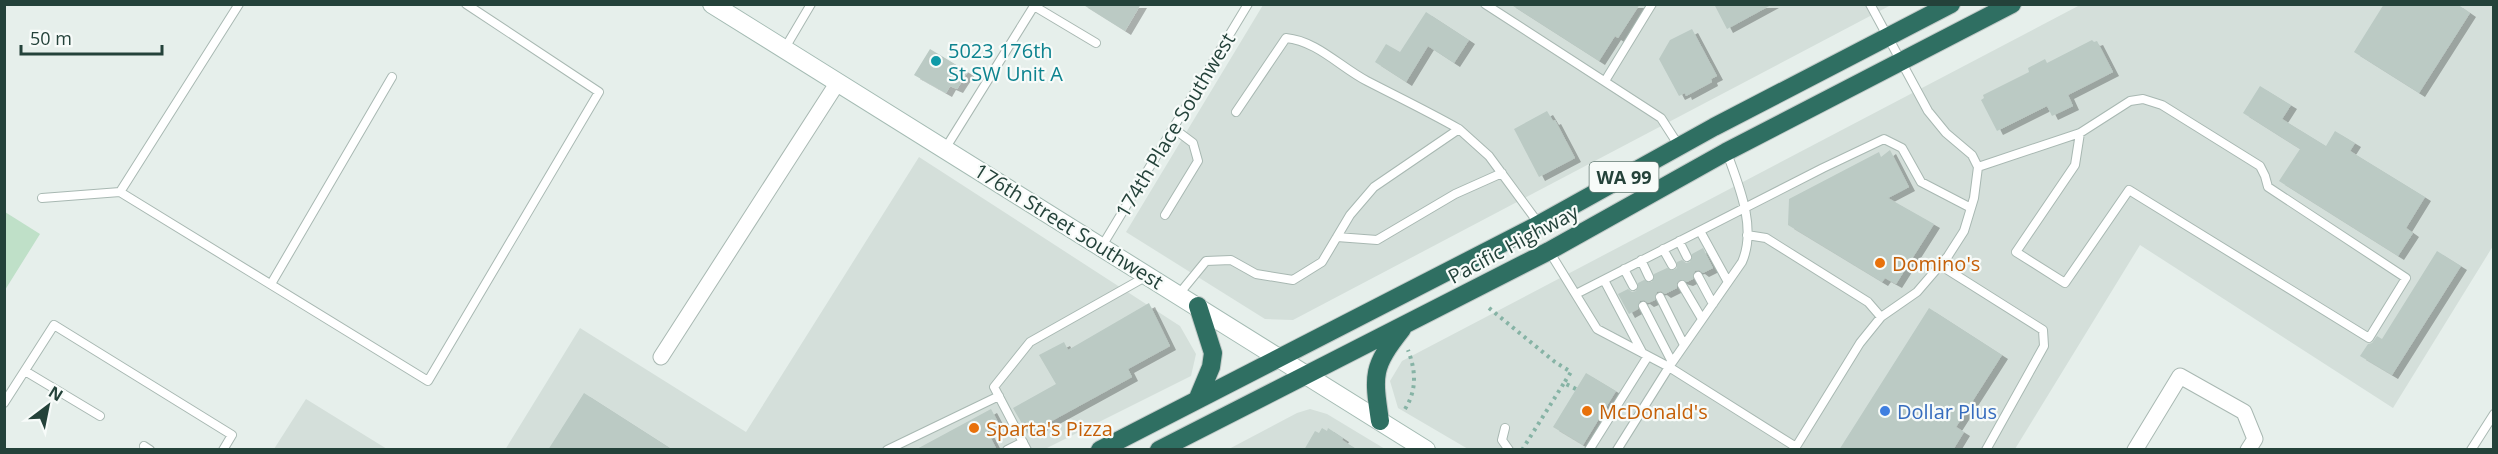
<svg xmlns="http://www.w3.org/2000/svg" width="2498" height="454" font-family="'Open Sans',sans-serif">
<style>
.built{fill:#d4dfda}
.green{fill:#bfe0c8}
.building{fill:#bbcac4;filter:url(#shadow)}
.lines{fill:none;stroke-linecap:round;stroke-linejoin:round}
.lane-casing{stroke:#a8b8b2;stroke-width:10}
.street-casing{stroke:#a8b8b2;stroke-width:17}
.secondary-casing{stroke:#a4bbb3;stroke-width:20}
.highway-casing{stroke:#c2cac8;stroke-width:20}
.path{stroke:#86b3a5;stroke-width:4;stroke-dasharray:3 4.5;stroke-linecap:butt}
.lane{stroke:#fff;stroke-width:8}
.street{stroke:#fff;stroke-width:15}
.secondary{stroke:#fff;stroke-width:18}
.highway{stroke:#2f6f62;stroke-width:18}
.culture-dot{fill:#0f9aa8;stroke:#f7fbf9;stroke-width:2}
.food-dot{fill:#e8710a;stroke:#f7fbf9;stroke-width:2}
.shop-dot{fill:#3f7fe0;stroke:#f7fbf9;stroke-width:2}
.labels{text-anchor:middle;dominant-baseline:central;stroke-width:4.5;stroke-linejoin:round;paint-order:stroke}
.shield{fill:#f7fbf9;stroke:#637a73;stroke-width:1.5}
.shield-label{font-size:18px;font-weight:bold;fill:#24423a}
.culture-label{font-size:20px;fill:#0d838f;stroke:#f7fbf9;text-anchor:start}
.street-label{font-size:20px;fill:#24423a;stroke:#f7fbf9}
.food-label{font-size:20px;fill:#c56008;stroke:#f7fbf9;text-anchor:start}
.shop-label{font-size:20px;fill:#366cbe;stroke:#f7fbf9;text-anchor:start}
</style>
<defs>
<filter id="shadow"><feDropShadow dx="6" dy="4" stdDeviation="0" flood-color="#0004"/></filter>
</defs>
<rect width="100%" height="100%" fill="#e6efeb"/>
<path class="built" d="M1263 5H1891L1293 320 1265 319 1126 232Z
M2080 5H2493V246L2393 408 2140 245 2015 449H1468L1398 408 1390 381 1402 361Z
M919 157 1180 326 1196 354 1191 376 1045 449 505 450 580 328 746 432Z
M306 399 387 449H274Z
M1310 409 1327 414 1385 449 1227 450 1297 413Z"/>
<path class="green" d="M5 212 40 234 5 290Z"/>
<path class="building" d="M1082 4H1141L1125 31Z
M1510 4H1640L1618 38 1615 36 1599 61Z
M1714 4H1773L1727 29Z
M2384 4H2457L2470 13 2419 93 2354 52Z
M1426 12 1469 40 1454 63 1428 46 1406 82 1375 62 1386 44 1400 52Z
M1692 29 1717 76 1711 79 1712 82 1686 96 1685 93 1679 96 1659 59 1670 40Z
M2092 40 2094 42 2097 41 2113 72 2068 95 2073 106 2052 116 2047 106 1997 131 1981 100 1984 98 1983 95 2029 72 2028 68 2045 59 2047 63Z
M930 49 968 72 957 89 950 86 946 93 914 75Z
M2260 86 2291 105 2282 119 2326 146 2335 131 2355 143 2350 151 2425 197 2406 228 2413 233 2398 256 2279 181 2300 149 2243 113Z
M1547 111 1553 121 1555 120 1575 158 1539 177 1514 129Z
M1890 150 1909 187 1888 198 1934 224 1896 284 1885 278 1882 282 1788 225 1789 199 1879 152 1881 157Z
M1703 248 1713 268 1703 273 1699 270 1695 271 1693 279 1687 282 1680 280 1677 283V288L1665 294 1661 291 1657 292 1655 300 1648 303 1644 300 1640 301 1638 309 1629 314 1618 294 1628 289 1632 292 1636 291 1638 283 1644 280 1652 282 1654 274 1667 268 1674 270 1677 268V262L1682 260 1686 263 1690 262 1692 254Z
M2437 251 2461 266 2392 375 2360 356 2368 344 2372 343 2377 336 2382 339Z
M1149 303 1170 346 1128 369 1132 377 1028 434 1013 408 1056 384 1039 355 1064 342 1068 350Z
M1929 308 2002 355 1956 427 1964 432 1953 450H1839Z
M1586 373 1616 391 1583 445 1553 427Z
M584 393 673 450H548Z
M991 409 999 424 987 431 997 450H915Z
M1322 428 1327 431 1328 428 1343 438 1342 440 1358 450H1304L1315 431 1319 433Z"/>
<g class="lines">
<g class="lane-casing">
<path id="lane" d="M239 4 120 192 428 381 599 92 466 4
M1485 4 1661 118 1679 146
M785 48 811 4
M1605 81 1652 4
M1459 129 1489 156 1539 224
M945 149 1034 6 1096 43
M1978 167 2080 133 2130 101 2143 99 2162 105 2260 166 2265 176 2268 187 2406 278 2369 338 2129 190 2065 283 2016 252 2075 165 2080 133
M42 198 120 192
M1165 215 1198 161 1193 143 1173 128
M1700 231 1728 282
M1747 235 1766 238 1868 302 1881 317
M1337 237 1377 240 1455 194 1502 173
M1679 241 1687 257
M1102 246 1248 4
M1663 249 1672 265
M1549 251 1597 329 1669 367 1796 447
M1641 260 1649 277
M1940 265 2043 330 2044 346 1986 450
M1624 269 1633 286
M1698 276 1713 304
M1604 280 1642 352
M271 284 392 77
M1682 285 1702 319
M1179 294 1206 261 1231 260 1256 274 1293 280 1322 262 1350 215 1374 187 1459 129C1429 112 1398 97 1367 81 1340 67 1317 41 1286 38L1236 112
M1576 294 1823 168 1884 139 1902 148 1921 182 1971 208
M1660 297 1684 345
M1643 306 1672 362
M25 371 100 416
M4 403 54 325 232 435 223 450
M1505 428 1502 440 1509 450
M144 446 150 450
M887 450 999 396
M1007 450 1023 442
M1027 450 994 387 1030 342 1147 276
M1589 450 1648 356
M1617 450 1669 367 1742 262C1757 228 1739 186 1727 153
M1794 450 1860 343 1881 317 1917 292 1948 256 1964 231 1974 198 1978 167 1972 155 1946 133 1928 111 1870 4
M2471 450 2494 414"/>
</g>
<g class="street-casing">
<path id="street" d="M661 357 838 82
M2135 450 2180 376 2244 412 2255 439 2248 450"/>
</g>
<g class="secondary-casing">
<path id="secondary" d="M712 4 1426 450"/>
</g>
<g class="highway-casing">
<path id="highway" d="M1198 306 1213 353 1211 367 1198 398
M1380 421C1373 374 1372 367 1402 329
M1100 450 1534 227 1714 127 1951 4
M1159 450 1549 251 1726 152 2012 4"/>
</g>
<path class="path" d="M1489 308 1555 362 1571 372 1564 383 1576 389
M1405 409C1417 390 1416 371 1408 350
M1522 450 1564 383"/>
<use href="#lane" class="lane"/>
<use href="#street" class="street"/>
<use href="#secondary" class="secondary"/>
<use href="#highway" class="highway"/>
</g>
<circle class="culture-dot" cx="936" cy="61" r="6"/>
<g class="food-dot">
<circle cx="1880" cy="263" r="6"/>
<circle cx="1587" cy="411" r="6"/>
<circle cx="974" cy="428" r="6"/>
</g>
<circle class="shop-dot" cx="1885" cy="411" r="6"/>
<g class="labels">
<rect class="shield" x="1589.5" y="162" width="69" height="30" rx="4.5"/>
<g class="shield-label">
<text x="1624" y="177">WA 99</text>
</g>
<g class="culture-label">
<text x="948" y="50">5023 176th<tspan x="948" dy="23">St SW Unit A</tspan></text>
</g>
<g class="street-label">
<text transform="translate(1175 125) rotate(-59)">174th Place Southwest</text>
<text transform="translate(1069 226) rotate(32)">176th Street Southwest</text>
<text transform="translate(1513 244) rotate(-28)">Pacific Highway</text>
</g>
<g class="food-label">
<text x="1892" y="263">Domino's</text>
<text x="1599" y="411">McDonald's</text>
<text x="986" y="428">Sparta's Pizza</text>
</g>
<g class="shop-label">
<text x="1897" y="411">Dollar Plus</text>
</g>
</g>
<rect width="2498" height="454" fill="none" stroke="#24423a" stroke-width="12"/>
<g transform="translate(48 406) rotate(32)" stroke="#f7fbf9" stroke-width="4.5" paint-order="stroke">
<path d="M0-4.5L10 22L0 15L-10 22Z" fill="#24423a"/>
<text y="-9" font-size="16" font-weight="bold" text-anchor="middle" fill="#24423a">N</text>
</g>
<path d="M21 45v9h141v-9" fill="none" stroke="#24423a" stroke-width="3"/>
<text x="30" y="45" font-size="18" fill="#24423a" stroke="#f7fbf9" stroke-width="4.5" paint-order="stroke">50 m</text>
</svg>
